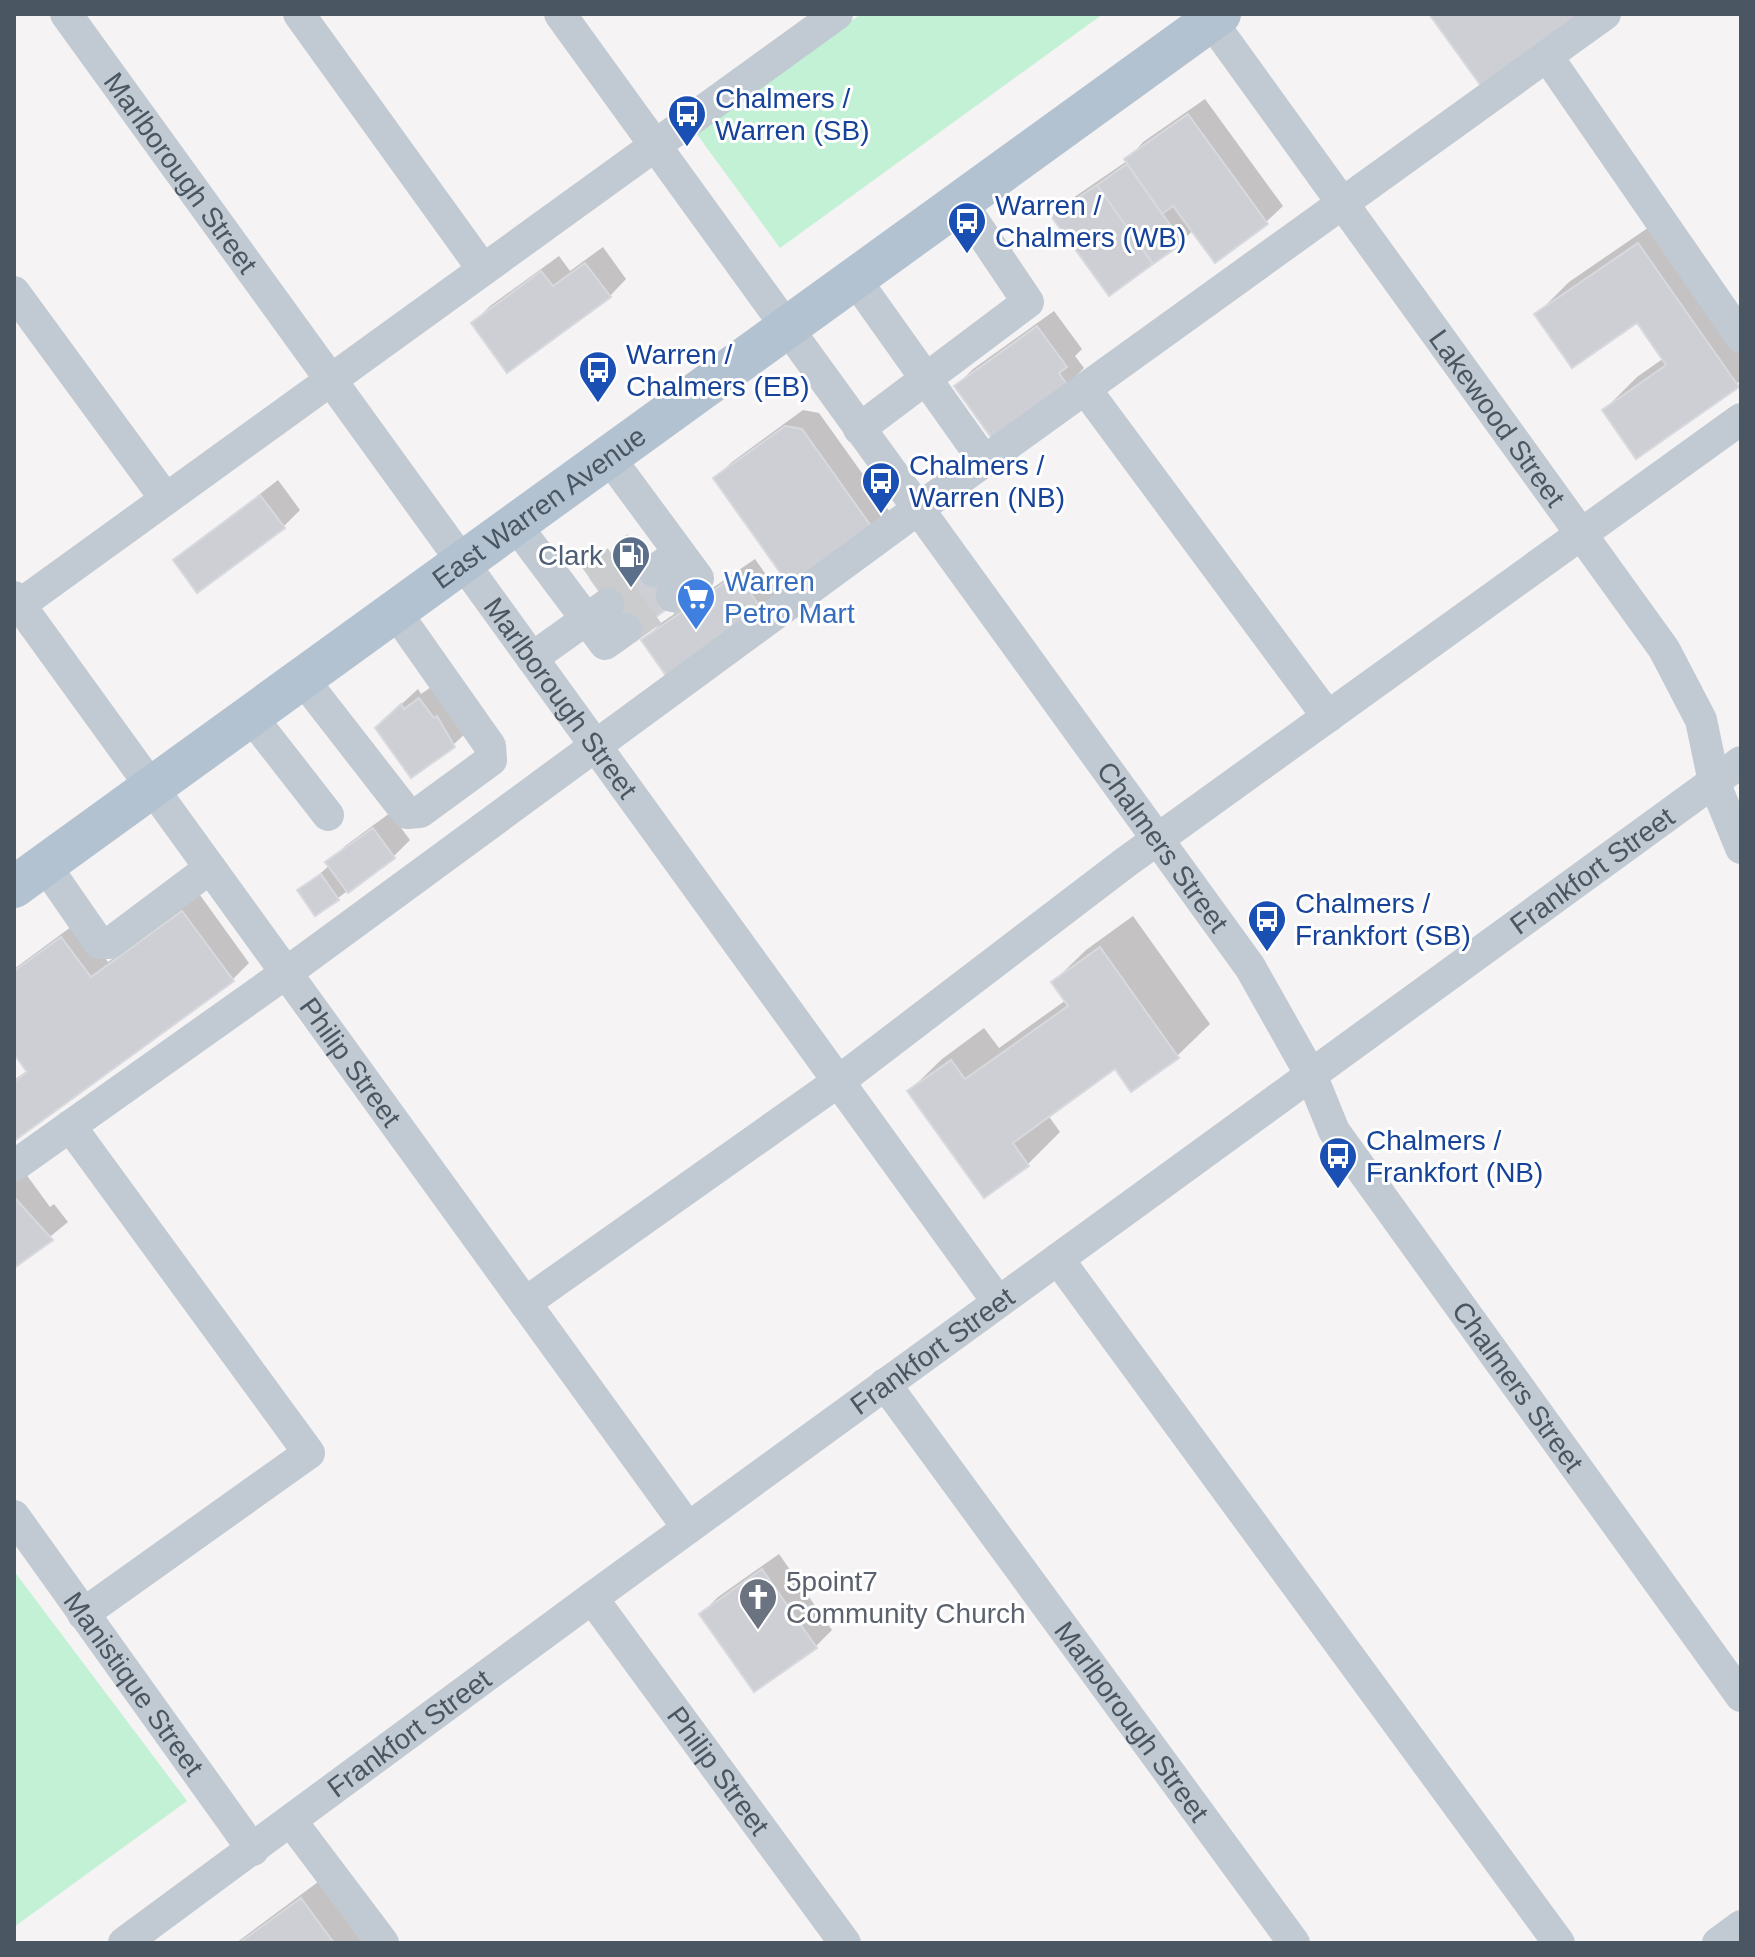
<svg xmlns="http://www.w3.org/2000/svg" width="1755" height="1957" font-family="Helvetica,sans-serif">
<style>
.green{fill:#c3f1d5}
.shadow{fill:#0003}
.building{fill:#cdcfd5;stroke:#d7d9de;stroke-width:2}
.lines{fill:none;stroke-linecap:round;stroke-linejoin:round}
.minor-tunnel{stroke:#caccce;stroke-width:32;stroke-dasharray:32 16;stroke-linecap:butt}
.minor{stroke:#c1cad2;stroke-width:32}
.major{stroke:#b3c2d1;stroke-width:42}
.labels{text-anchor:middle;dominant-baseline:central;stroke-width:6;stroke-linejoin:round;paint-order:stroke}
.transit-label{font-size:28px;fill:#164399;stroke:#fff;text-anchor:start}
.street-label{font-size:28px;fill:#4a5661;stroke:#fff}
.service-label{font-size:28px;fill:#4e5e75;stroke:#fff;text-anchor:end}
.shop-label{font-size:28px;fill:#366cbe;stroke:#fff;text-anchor:start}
.worship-label{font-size:28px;fill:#5b616d;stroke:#fff;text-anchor:start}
</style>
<rect width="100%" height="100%" fill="#f5f3f3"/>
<path class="green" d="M861 14H1103L780 248 696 133Z
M14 1571 187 1801 14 1927Z"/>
<path class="shadow" d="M1205 99 1283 206 1266 222 1193 230 1182 242 1053 216 1070 200 1127 161 1143 142Z
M1671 212 1741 311V382L1604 410 1637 377 1664 358 1637 320 1537 314 1569 282Z
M603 247 626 279 610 296 473 323 490 306 559 256 570 271Z
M1054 311 1082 349 1075 356 1084 368 1067 385 956 386 973 369Z
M803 410 819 413 892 515 875 531 715 478 732 462Z
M278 480 300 510 284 526 175 561Z
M642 542 680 596 597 574Z
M755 559 779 593 762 610 644 640 661 623Z
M437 683 470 729 453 745 394 711 418 689 421 694Z
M390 813 410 840 393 857 338 898 300 891 330 865 345 846Z
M200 895 249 963 233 979 14 1138V1080L28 1070 14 1051V969L79 921 108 962Z
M1133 916 1210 1024 1177 1056 1116 1067 1048 1115 1060 1132 1028 1164 909 1091 942 1059 984 1028 999 1048 1066 1000 1053 982 1086 950Z
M20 1166 50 1207 54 1204 68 1222 14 1266V1171Z
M779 1554 832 1630 816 1646 701 1614 718 1597Z
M318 1882 363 1943H236Z"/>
<path class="building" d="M1429 14H1588L1484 90Z
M1188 114 1268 224 1215 263 1173 206 1162 214 1124 159Z
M1127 164 1183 243 1153 264 1097 185Z
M1097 185 1153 264 1109 296 1051 216Z
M1638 243 1739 387 1636 459 1602 410 1666 365 1637 323 1572 368 1534 314Z
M585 263 611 297 507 373 471 323 541 271 553 286Z
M1037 326 1067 367 1059 373 1068 386 993 440 954 386Z
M785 426 802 429 876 533 794 592 713 478Z
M260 495 285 528 197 593 173 560Z
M636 545 677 602 630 635 590 578Z
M737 574 763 611 667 677 641 640Z
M419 698 434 718 437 716 455 747 411 778 375 728 401 704 404 709Z
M373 828 395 858 348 893 325 862Z
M321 874 339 900 315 916 297 890Z
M182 911 234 981 14 1141V1082L27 1072 14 1054V971L61 937 91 977Z
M1100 947 1179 1058 1131 1092 1115 1069 1013 1143 1029 1166 984 1198 907 1091 951 1060 965 1079 1068 1006 1051 982Z
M14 1197 53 1240 14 1268Z
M762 1569 817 1648 754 1692 699 1614Z
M301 1898 334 1943H239Z"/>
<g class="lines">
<path class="minor-tunnel" d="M591 580 637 547
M608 604 654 571
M626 629 672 596"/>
<g class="minor">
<path id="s1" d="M66 14 998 1302"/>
<path d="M299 14 482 268"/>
<path id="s2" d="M560 14 1250 967 1312 1077 1334 1131 1741 1696"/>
<path id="s3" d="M1206 14 1664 649 1701 720 1714 782 1741 848"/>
<path d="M1547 56 1741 337"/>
<path d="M855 279 985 462"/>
<path d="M14 292 165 498"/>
<path d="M1086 390 1328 717"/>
<path d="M859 429 1028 302 960 201"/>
<path d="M608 456 698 578 672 596"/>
<path d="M515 524 605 644 626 629"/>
<path d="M654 571 679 553"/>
<path id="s4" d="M14 597 688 1528"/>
<path d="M14 609 837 14"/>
<path d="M532 658 608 604"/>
<path d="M302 678 407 813 420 812 491 760 490 746 395 611"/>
<path d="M250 715 328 815"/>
<path d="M45 865 99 943H110L210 868"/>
<path d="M70 1126 309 1453 83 1614"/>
<path d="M14 1166 286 973 918 509 1605 14"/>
<path d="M1058 1259 1559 1943"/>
<path d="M525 1303 839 1081 1126 862 1741 419"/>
<path id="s5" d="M885 1384 1294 1943"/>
<path id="s6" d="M14 1516 253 1850"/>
<path id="s7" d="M592 1598 845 1943"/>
<path d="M291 1821 383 1943"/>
<path id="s8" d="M124 1943 592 1598 1741 762"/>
<path d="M1718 1943 1741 1926"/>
</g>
<path class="major" id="s9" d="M14 887 1220 14"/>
</g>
<defs>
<g id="bus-pin" transform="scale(2)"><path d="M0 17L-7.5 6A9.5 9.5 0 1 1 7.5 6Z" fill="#1a4fb4" stroke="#fff"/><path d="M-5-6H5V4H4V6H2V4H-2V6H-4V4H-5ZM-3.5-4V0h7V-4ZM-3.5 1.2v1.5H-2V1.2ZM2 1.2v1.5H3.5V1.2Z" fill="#fff"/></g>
<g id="fuel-pin" transform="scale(2)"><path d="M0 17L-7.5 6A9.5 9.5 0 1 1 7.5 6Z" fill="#5c6f8a" stroke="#fff"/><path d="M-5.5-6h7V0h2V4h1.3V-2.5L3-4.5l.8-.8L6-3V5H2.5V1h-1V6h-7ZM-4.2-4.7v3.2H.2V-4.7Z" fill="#fff"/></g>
<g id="supermarket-pin" transform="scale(2)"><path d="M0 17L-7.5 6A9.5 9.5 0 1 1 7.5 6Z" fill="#3f7fe0" stroke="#fff"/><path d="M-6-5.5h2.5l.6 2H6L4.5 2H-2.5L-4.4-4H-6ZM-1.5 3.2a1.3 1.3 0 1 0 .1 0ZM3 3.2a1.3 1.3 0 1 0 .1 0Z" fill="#fff"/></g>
<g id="church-pin" transform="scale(2)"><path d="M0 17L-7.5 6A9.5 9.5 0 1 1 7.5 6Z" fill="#6b7280" stroke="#fff"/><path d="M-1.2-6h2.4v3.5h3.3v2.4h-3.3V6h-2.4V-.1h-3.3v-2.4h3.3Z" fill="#fff"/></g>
</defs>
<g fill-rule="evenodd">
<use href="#bus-pin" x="687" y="114"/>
<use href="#bus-pin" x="967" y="221"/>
<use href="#bus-pin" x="598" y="370"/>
<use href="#bus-pin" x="881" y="481"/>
<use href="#fuel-pin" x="631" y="555"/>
<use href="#supermarket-pin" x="696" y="597"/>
<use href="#bus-pin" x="1267" y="919"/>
<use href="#bus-pin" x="1338" y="1156"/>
<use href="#church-pin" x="758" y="1597"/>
</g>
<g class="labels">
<g class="transit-label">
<text x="715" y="98">Chalmers /<tspan x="715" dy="32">Warren (SB)</tspan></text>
<text x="995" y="205">Warren /<tspan x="995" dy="32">Chalmers (WB)</tspan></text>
<text x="626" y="354">Warren /<tspan x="626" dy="32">Chalmers (EB)</tspan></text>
<text x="909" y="465">Chalmers /<tspan x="909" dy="32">Warren (NB)</tspan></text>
<text x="1295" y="903">Chalmers /<tspan x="1295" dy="32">Frankfort (SB)</tspan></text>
<text x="1366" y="1140">Chalmers /<tspan x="1366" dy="32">Frankfort (NB)</tspan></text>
</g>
<g class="street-label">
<text stroke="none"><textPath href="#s1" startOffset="196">Marlborough Street</textPath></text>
<text stroke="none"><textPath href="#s3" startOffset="498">Lakewood Street</textPath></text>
<text stroke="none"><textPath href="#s9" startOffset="648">East Warren Avenue</textPath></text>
<text stroke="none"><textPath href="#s1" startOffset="844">Marlborough Street</textPath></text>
<text stroke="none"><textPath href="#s2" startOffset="1028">Chalmers Street</textPath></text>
<text stroke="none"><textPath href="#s8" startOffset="1818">Frankfort Street</textPath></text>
<text stroke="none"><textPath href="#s4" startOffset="574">Philip Street</textPath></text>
<text stroke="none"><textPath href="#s8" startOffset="1002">Frankfort Street</textPath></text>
<text stroke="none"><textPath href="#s2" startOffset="1676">Chalmers Street</textPath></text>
<text stroke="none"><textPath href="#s6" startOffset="206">Manistique Street</textPath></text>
<text stroke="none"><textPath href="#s5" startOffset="418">Marlborough Street</textPath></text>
<text stroke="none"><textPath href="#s8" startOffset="354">Frankfort Street</textPath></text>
<text stroke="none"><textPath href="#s7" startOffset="214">Philip Street</textPath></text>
</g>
<g class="service-label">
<text x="603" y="555">Clark</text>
</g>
<g class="shop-label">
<text x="724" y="581">Warren<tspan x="724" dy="32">Petro Mart</tspan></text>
</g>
<g class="worship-label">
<text x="786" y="1581">5point7<tspan x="786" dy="32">Community Church</tspan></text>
</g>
</g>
<rect width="1755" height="1957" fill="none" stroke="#4a5661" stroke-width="32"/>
</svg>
